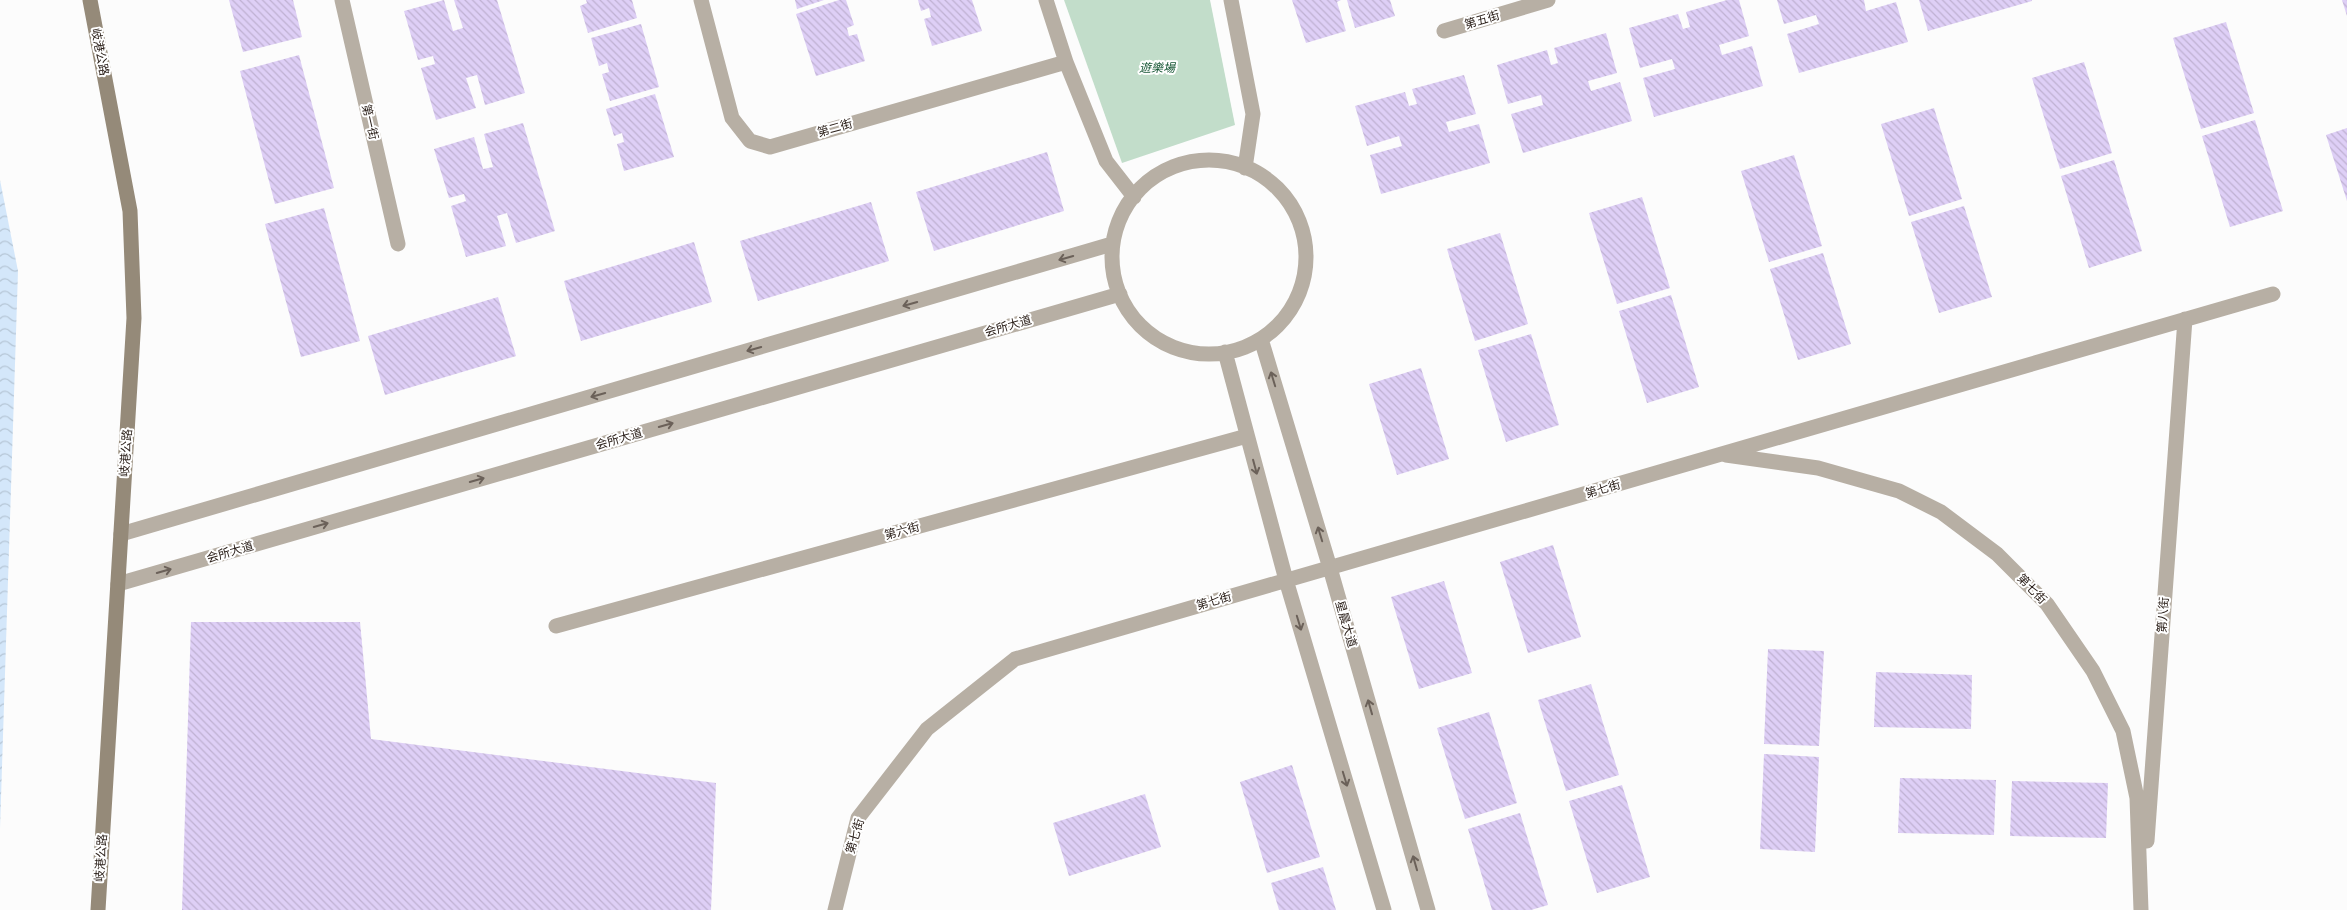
<svg xmlns="http://www.w3.org/2000/svg" width="2347" height="910" font-family="'Crimson Pro','Noto Sans SC',serif">
<style>
.green{fill:#c2ddca}
.water{fill:url(#water-waves)}
.building{fill:url(#building-back-hatch)}
.lines{fill:none;stroke-linecap:round;stroke-linejoin:round}
.minor{stroke:#b7afa4;stroke-width:15}
.secondary{stroke:#958a79;stroke-width:15}
.oneway{stroke:#6b6159}
.labels{text-anchor:middle;dominant-baseline:central;stroke-width:4;stroke-linejoin:round;paint-order:stroke}
.street-label{font-size:12px;fill:#2d221c;stroke:#fff}
.park-label{font-size:12px;font-style:italic;fill:#185736;stroke:#fff}
</style>
<defs>
<pattern id="water-waves" width="16" height="10" patternUnits="userSpaceOnUse" patternTransform="scale(1.25)"><rect width="16" height="10" fill="#d4e7fa"/><path d="M0 5q4-4 8 0t8 0" fill="none" stroke="#b6c6d6"/></pattern>
<pattern id="building-back-hatch" width="6" height="6" patternUnits="userSpaceOnUse" patternTransform="scale(1.25)"><rect width="6" height="6" fill="#decff6"/><path d="M-1 5l2 2M0 0l6 6M5-1l2 2" fill="none" stroke="#bfb1d2"/></pattern>
</defs>
<rect width="100%" height="100%" fill="#fcfcfc"/>
<path class="green" d="M1064 0H1210L1235 125 1122 163Z"/>
<path class="water" d="M0 180 18 271 0 829Z"/>
<path class="building" d="M229 0H293L302 37 243 52Z
M444 0 453 31 463 28 454 0H497L525 93 485 105 477 75 466 78 476 108 436 120 421 68 435 64 433 56 418 60 404 11Z
M586 0H632L637 18 588 33 580 6 587 3Z
M795 0H824L797 9Z
M839 0H846L854 25 847 28 849 36 857 34 865 61 816 76 796 14Z
M918 0H972L982 31 932 46 924 19 931 17 929 8 921 11Z
M1292 0H1341L1337 2 1346 31 1306 43Z
M1347 0H1390L1395 16 1355 28Z
M1727 0H1739L1749 36 1719 45 1722 55 1752 46 1763 86 1654 117 1643 78 1675 69 1672 59 1640 68 1629 28 1678 14 1683 29 1690 27 1686 12Z
M1777 0H1864L1866 11 1896 2 1908 42 1799 73 1787 34 1819 24 1816 15 1784 24Z
M1919 0H2032V1L1928 31Z
M2342 0H2347V16Z
M2226 22 2254 113 2201 129 2173 38Z
M641 24 659 87 610 101 602 74 609 72 607 63 599 66 591 38Z
M1606 33 1617 73 1588 81 1591 91 1620 82 1632 121 1523 153 1511 114 1543 105 1541 95 1508 104 1497 65 1547 50 1551 65 1558 63 1554 48Z
M299 55 334 188 275 204 240 71Z
M2084 62 2112 153 2060 169 2032 78Z
M1464 75 1476 114 1446 122 1449 132 1479 124 1490 163 1381 194 1370 155 1402 146 1399 136 1367 146 1355 106 1405 92 1409 106 1417 104 1412 89Z
M655 94 674 157 624 171 617 144 624 142 622 133 614 136 606 109Z
M1934 108 1962 199 1909 216 1881 124Z
M2255 120 2283 211 2230 227 2202 136Z
M523 123 555 231 516 243 507 213 497 216 506 246 466 257 451 206 466 201 464 194 449 198 434 149 474 137 483 169 493 167 484 134Z
M2347 128V201L2326 135Z
M1047 152 1064 211 934 251 916 192Z
M1794 155 1822 246 1769 262 1741 171Z
M2114 160 2142 251 2089 268 2061 176Z
M1642 197 1670 288 1617 304 1589 213Z
M871 202 889 261 758 301 740 241Z
M1964 206 1992 297 1939 313 1911 222Z
M324 208 360 341 301 357 265 224Z
M1500 233 1528 324 1475 341 1447 249Z
M694 242 712 302 581 341 564 281Z
M1823 253 1851 344 1798 360 1770 269Z
M1671 295 1699 387 1647 403 1619 311Z
M498 297 516 356 385 395 368 336Z
M1531 334 1559 425 1506 442 1478 350Z
M1421 368 1449 459 1397 475 1369 384Z
M1553 545 1581 637 1528 653 1500 562Z
M1444 581 1472 673 1419 689 1391 597Z
M191 622H360L371 739 716 783 711 910H182Z
M1768 649 1824 651 1819 746 1764 744Z
M1876 672 1972 675 1971 729 1874 727Z
M1591 684 1619 775 1566 791 1538 700Z
M1489 712 1517 803 1465 819 1437 728Z
M1764 754 1819 757 1815 852 1760 849Z
M1292 765 1320 857 1267 873 1240 782Z
M1900 778 1996 780 1994 835 1898 833Z
M2012 781 2108 783 2106 838 2010 836Z
M1622 785 1650 877 1597 893 1569 801Z
M1145 794 1161 847 1069 876 1053 823Z
M1520 813 1548 905 1531 910H1492L1468 829Z
M1323 867 1336 910H1279L1271 883Z"/>
<g class="lines">
<path class="minor" d="M342 0 398 244
M701 0 732 118 750 141 770 147 1066 62
M1046 0 1066 62 1106 161 1134 197
M1231 0 1253 114 1245 168
M1444 31 1548 0
M1112 257a97 97 0 1 1 194 0a97 97 0 1 1-194 0Z
M1261 339 1330 568 1428 910
M1225 352 1286 580 1384 910
M1726 455 1818 468 1899 491 1941 512 1997 554 2047 604 2093 671 2123 731 2137 798 2141 910
M121 534 1112 244
M118 584 1120 294
M556 626 1247 436
M2147 841 2185 319
M835 910 858 818 927 729 1015 659 2273 294"/>
<path class="secondary" d="M90 0 130 211 134 318 98 910"/>
</g>
<defs><path id="oneway-shaft" d="M-6 0H5M1.5-3L5.5 0L1.5 3" fill="none" stroke-width="1.6" stroke-linecap="round" stroke-linejoin="round" transform="scale(1.25)"/></defs>
<g class="oneway">
<use href="#oneway-shaft" transform="translate(1066 258) rotate(164)"/>
<use href="#oneway-shaft" transform="translate(910 304) rotate(164)"/>
<use href="#oneway-shaft" transform="translate(754 349) rotate(164)"/>
<use href="#oneway-shaft" transform="translate(1273 379) rotate(-107)"/>
<use href="#oneway-shaft" transform="translate(598 395) rotate(164)"/>
<use href="#oneway-shaft" transform="translate(666 425) rotate(-16)"/>
<use href="#oneway-shaft" transform="translate(1255 467) rotate(75)"/>
<use href="#oneway-shaft" transform="translate(477 480) rotate(-16)"/>
<use href="#oneway-shaft" transform="translate(321 525) rotate(-16)"/>
<use href="#oneway-shaft" transform="translate(1320 534) rotate(-107)"/>
<use href="#oneway-shaft" transform="translate(164 571) rotate(-16)"/>
<use href="#oneway-shaft" transform="translate(1299 623) rotate(73)"/>
<use href="#oneway-shaft" transform="translate(1370 707) rotate(-106)"/>
<use href="#oneway-shaft" transform="translate(1345 779) rotate(73)"/>
<use href="#oneway-shaft" transform="translate(1415 863) rotate(-106)"/>
</g>
<g class="labels">
<g class="street-label">
<text transform="translate(1482 20) rotate(-17)">第五街</text>
<text transform="translate(100 52) rotate(79)">岐港公路</text>
<text transform="translate(370 122) rotate(77)">第一街</text>
<text transform="translate(835 128) rotate(-16)">第二街</text>
<text transform="translate(1008 326) rotate(-16)">会所大道</text>
<text transform="translate(619 439) rotate(-16)">会所大道</text>
<text transform="translate(126 453) rotate(-86)">岐港公路</text>
<text transform="translate(1603 489) rotate(-16)">第七街</text>
<text transform="translate(902 531) rotate(-15)">第六街</text>
<text transform="translate(230 552) rotate(-16)">会所大道</text>
<text transform="translate(2032 589) rotate(46)">第七街</text>
<text transform="translate(1214 601) rotate(-16)">第七街</text>
<text transform="translate(2163 615) rotate(-86)">第八街</text>
<text transform="translate(1346 624) rotate(74)">星晨大道</text>
<text transform="translate(855 836) rotate(-73)">第七街</text>
<text transform="translate(101 858) rotate(-86)">岐港公路</text>
</g>
<g class="park-label">
<text x="1157" y="68">遊樂場</text>
</g>
</g>
</svg>
